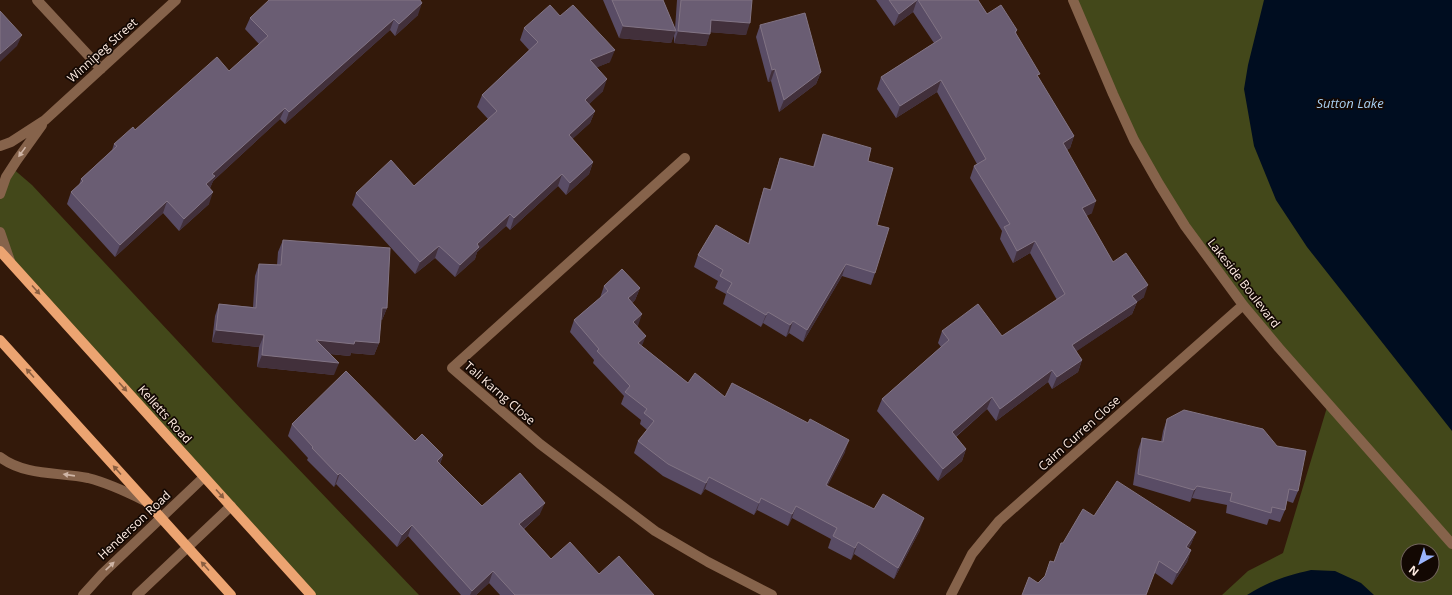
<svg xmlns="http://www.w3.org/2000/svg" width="1452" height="595" font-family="'Open Sans',sans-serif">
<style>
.green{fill:#43481a;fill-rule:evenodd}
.water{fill:#000d20}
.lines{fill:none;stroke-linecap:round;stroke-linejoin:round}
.minor{stroke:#86634b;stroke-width:10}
.major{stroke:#eca471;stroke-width:10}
.wall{fill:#594c65}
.shaded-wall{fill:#42303b}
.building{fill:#6a5d73;stroke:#827484}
.oneway{fill:#cfb5a6}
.oneway2{fill:#8a5e40}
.labels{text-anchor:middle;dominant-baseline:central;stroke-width:3.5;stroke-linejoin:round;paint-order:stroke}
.street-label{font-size:12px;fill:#ffece2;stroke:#130803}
.water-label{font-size:13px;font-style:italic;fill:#a8cff1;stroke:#130803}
</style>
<rect width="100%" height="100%" fill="#33190a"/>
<path class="green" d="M1073 0H1452V595H1222L1248 571 1283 553 1328 404 1279 348 1159 184ZM1408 551H1432V575H1408Z
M11 167 32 185 244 412 419 595H311L10 261 0 232V194Z"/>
<path class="water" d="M1264 0H1452V431L1307 247 1276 200 1254 146 1244 89 1248 65Z
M1311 570 1335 571 1361 583 1374 595H1247C1270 581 1285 576 1311 570Z"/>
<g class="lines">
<path class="minor" d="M37 0 101 69
M1073 0 1113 94 1134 140 1159 184 1185 226 1243 305 1279 348 1452 544
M0 146 11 142 45 120 176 0
M685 158 452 368 540 444 655 531 708 562 772 595
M0 194 6 177 17 160 42 125
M0 232 10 261
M0 457C25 476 59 472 88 478 108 483 127 492 145 501
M83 595 102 574 204 477
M137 595 231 506
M951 595 972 554 999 521 1243 305"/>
<path class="major" d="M0 251 311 595
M0 340 231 595"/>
</g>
<path class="wall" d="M603 0H663L675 29 677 0H752L746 35 710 32 706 46 674 43V34L671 43 619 38Z
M876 0H978L987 14 1017 30 1016 33 1038 78 1074 136 1070 148 1067 150 1092 213 1086 216 1113 262 1144 297 1137 302 1132 314 1076 351 1082 360 1078 372 1052 389 1048 382 996 421 987 409 956 437 966 449 962 461 938 481 877 411 882 399 941 347 938 343 942 331 1002 336 1057 300 1030 253 1013 263 1000 239 1002 231 970 178 974 166 977 164 937 92 896 118 877 89 881 77 934 43 913 12 894 26Z
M418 15 395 36 390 30 285 124 280 119 213 181 210 188 209 204 179 231 163 213 115 257 67 204 71 192 79 185 81 179 112 150 114 144 135 130 229 71 259 44 245 29 250 18Z
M560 16 610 62 597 67 603 91 589 104 595 111 590 123 572 139 593 162 589 174 566 195 558 186 510 230 506 226 477 252 475 259 455 277 435 258 415 274 352 205 356 193 414 186 488 119 477 107 482 95 529 50 520 40 524 28Z
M760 25 821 72 816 84 779 112 771 81 768 82 756 37Z
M823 134 868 161 877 225 875 273 871 285 842 276 803 342 789 333 786 337 763 323 761 327 723 304 726 294 715 288 718 281 694 267 698 255 748 244 760 200 764 188 770 190 776 170 780 158 813 167 819 146Z
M283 240 387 308 382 320H381L379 343 374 355 351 353 350 356 330 354 334 375 257 367 259 347 212 342 215 316 219 304 253 307 255 276 259 264 277 265 278 252Z
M604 286 640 288 635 300 632 303 642 346 688 383 725 397 845 452 827 486 874 509 920 530 894 579 854 554 851 560 828 548 831 539 792 518 788 526 757 510 754 515 705 489 701 495 663 476 634 453 638 441 647 430 640 424 641 420 621 404 624 396 593 363 594 360 570 332 574 320 600 298Z
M1167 419 1298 491 1293 503 1287 501 1285 510 1280 522 1269 519 1267 525 1226 513 1227 505 1192 498 1190 502 1133 485 1138 450 1142 438 1161 442 1163 431Z
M292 424 415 441 443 455 440 464 482 506 540 514 524 529 551 559 599 574 654 595H500L489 583 476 595H461L408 536 397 547 336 484 334 487 307 460 308 458 288 436Z
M1094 516 1196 532 1191 544 1188 549 1191 550 1187 562 1172 585 1155 573 1038 583 1045 576 1054 562 1063 543Z"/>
<path class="shaded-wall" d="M917 0 913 12 894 26 899 14Z
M422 3 418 15 395 36 399 24Z
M394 19 390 30 285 124 289 112Z
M711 20 750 23 746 35 707 32Z
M623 26 676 31 671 43 619 38Z
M678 31 710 34 706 46 674 43Z
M22 35 17 46 0 62V54Z
M615 50 610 62 586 72 590 60Z
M775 69 771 81 768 82 772 70Z
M821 72 816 84 779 112 784 100Z
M607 79 603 91 581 112 585 100Z
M941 80 937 92 896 118 900 106Z
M285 108 280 119 213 181 210 188 202 196 206 184 212 174Z
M595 111 590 123 564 147 569 135Z
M1074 136 1070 148 1058 155 1063 143Z
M593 162 589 174 566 195 570 183Z
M562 174 558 186 510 230 514 218Z
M213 192 209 204 179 231 184 219Z
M167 201 163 213 115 257 120 245Z
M1096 201 1092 213 1078 220 1082 208Z
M510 214 506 226 477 252 475 259 455 277 460 265 477 244Z
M1035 241 1030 253 1013 263 1017 251Z
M439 246 435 258 415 274 420 262Z
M846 264 842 276 803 342 807 330Z
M1148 285 1144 297 1137 302 1132 314 1068 357 1072 345 1132 296Z
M640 288 635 300 623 310 628 298Z
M382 308H387L382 320H378Z
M768 312 763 323 761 327 766 315Z
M642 314 638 326 629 334 633 322Z
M793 321 789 333 786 337 790 325Z
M216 330 264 335 259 347 212 342Z
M646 336 641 348 638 343Z
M316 340 355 341 379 343 374 355 351 353 350 356 312 352Z
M262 355 339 363 334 375 257 367Z
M1082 360 1078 372 1052 389 1057 377Z
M1052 370 1048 382 996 421 1000 409Z
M992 397 987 409 947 444 952 432Z
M849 440 845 452 822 497 826 485Z
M966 449 962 461 938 481 943 469Z
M443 455 439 467 437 461Z
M340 473 336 484 334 487 338 475Z
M709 477 705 489 701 495 706 483Z
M1197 486 1192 498 1190 502 1194 490Z
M761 498 757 510 754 515 759 503Z
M545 503 540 514 515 536 519 524Z
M796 506 792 518 788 526 792 514Z
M924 518 920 530 894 579 898 568Z
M412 525 408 536 397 547 402 535Z
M1196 532 1191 544 1182 559 1186 547Z
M858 542 854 554 851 560 855 548Z
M1191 550 1187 562 1172 585 1177 573Z
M493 571 489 583 476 595H470L472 591Z"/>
<path class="building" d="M269 0H420L422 3 399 24 394 19 289 112 285 108 212 174 215 176 206 184 213 192 184 219 167 201 120 245 71 192 83 181 81 179 117 146 114 144 133 127 135 130 217 57 229 71 268 36 250 18Z
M612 0H663L676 31 623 26Z
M681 0H752L750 23 711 20 710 34 678 31Z
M889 0H917L899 14Z
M918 0H978L987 14 1001 5 1017 30 1015 32 1040 74 1037 75 1074 136 1063 143 1096 201 1082 208 1113 262 1126 253 1148 285 1132 296 1137 302 1072 345 1082 360 1057 377 1052 370 1000 409 992 397 952 432 966 449 943 469 882 399 949 340 942 331 978 304 1002 336 1065 294 1035 241 1017 251 1004 227 1010 224 974 166 986 159 941 80 900 106 881 77 942 38Z
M550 5 560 16 573 5 615 50 590 60 607 79 585 100 595 111 569 135 593 162 570 183 562 174 514 218 510 214 477 244 479 247 460 265 439 246 420 262 356 193 391 160 414 186 497 111 482 95 538 42 524 28Z
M0 11 22 35 0 54Z
M805 13 821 72 784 100 775 69 772 70 760 25Z
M823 134 871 148 868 161 893 168 877 225 889 228 875 273 846 264 807 330 793 321 790 325 768 312 766 315 727 292 732 283 720 276 723 270 698 255 716 225 749 244 764 188 771 190 780 158 814 167Z
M283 240 390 248 387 308H382L379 343 355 341 354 344 316 340 339 363 262 355 264 335 216 330 219 304 256 308 259 264 281 265Z
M622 269 640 288 628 298 642 314 633 322 646 336 638 343 688 383 695 373 725 397 732 383 808 423 810 419 849 440 826 485 874 509 883 494 924 518 898 568 858 542 855 548 833 536 837 528 796 506 792 514 761 498 759 503 709 477 706 483 668 464 638 441 654 421 644 413 647 409 625 392 630 386 597 351 599 349 574 320 608 291 604 286Z
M346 371 415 441 422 434 443 455 437 461 482 506 520 473 545 503 519 524 551 559 570 542 599 574 619 556 654 595H515L493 571 472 591 412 525 402 535 340 473 338 475 312 448 313 447 292 424Z
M1184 410 1263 429 1277 446 1306 451 1298 491 1289 489 1285 510 1272 507 1271 513 1230 501 1232 493 1197 486 1194 490 1138 474 1142 438 1163 442 1167 419Z
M1117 481 1196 532 1186 547 1191 550 1177 573 1159 561 1146 595H1022L1029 577 1038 583 1045 576 1050 561 1054 562 1061 543H1063L1083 509 1094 516Z"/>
<defs><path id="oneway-solid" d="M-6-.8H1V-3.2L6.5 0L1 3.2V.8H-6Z"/></defs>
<g class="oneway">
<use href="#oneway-solid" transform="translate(22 152) rotate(126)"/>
<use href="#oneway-solid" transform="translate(69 475) rotate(-172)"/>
<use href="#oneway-solid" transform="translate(110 566) rotate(-43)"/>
</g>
<g class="oneway2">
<use href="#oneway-solid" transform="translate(36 290) rotate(48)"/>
<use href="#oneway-solid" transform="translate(30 373) rotate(-132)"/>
<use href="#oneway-solid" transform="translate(123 387) rotate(48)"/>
<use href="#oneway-solid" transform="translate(117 470) rotate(-132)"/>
<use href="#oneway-solid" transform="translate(220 494) rotate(48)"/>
<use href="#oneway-solid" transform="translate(205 566) rotate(-132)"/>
</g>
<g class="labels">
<g class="street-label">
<text transform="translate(102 50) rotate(-42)">Winnipeg Street</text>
<text transform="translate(1244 283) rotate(52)">Lakeside Boulevard</text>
<text transform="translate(500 393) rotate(41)">Tali Karng Close</text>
<text transform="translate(165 414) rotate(48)">Kelletts Road</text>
<text transform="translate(1079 433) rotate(-42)">Cairn Curren Close</text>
<text transform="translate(134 525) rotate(-43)">Henderson Road</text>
</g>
<g class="water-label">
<text x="1350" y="103">Sutton Lake</text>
</g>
</g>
<g transform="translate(1420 563) rotate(219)"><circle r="19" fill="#130803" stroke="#71635c"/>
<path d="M0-3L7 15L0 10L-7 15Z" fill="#9bb5fd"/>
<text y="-6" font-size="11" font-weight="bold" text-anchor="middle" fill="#ffece2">N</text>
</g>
</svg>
